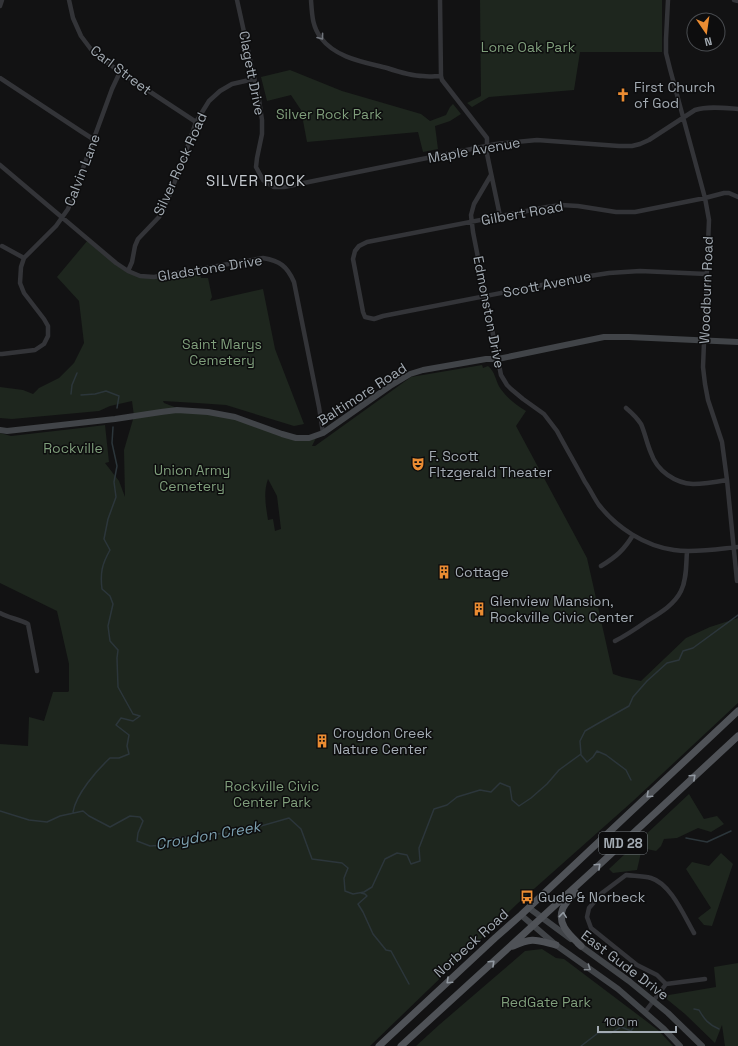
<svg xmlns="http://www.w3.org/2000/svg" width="738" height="1046" font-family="'Space Grotesk',sans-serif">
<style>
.green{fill:#1e261e;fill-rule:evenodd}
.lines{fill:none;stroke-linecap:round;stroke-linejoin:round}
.stream{stroke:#2c363b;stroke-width:1.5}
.street{stroke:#333438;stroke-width:4.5}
.secondary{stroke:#414448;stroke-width:6}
.primary{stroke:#4f5257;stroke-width:7}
.oneway{stroke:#71757c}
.oneway2{stroke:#9299a1}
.oneway3{stroke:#81878e}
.labels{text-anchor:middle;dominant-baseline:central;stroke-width:3;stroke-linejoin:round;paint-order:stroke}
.shield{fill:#0d0d0e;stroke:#767c82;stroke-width:1}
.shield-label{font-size:13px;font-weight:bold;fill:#a3abb3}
.park-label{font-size:14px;fill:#7f9e7b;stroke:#0d0d0e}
.street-label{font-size:14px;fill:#a3abb3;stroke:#0d0d0e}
.poi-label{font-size:14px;fill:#a3abb3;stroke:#0d0d0e;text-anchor:start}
.neighbourhood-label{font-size:15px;letter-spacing:1px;fill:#c4c9cf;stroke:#0d0d0e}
.water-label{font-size:15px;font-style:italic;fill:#7b9fae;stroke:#0d0d0e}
</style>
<rect width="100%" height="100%" fill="#121213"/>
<path class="green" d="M480 0H662V52H580L574 90 489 97 472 107 467 103 481 96Z
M290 70 342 91 421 114 430 121 446 115 450 107 453 104 461 114 450 121 435 126 438 149 423 152 418 132 307 142 301 110 291 95 267 101 261 77Z
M88 240 116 263 140 276H158L199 269 201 278H208L212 297 210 301 263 289 275 349 304 424 294 426 226 405 197 403 163 401 164 403 185 411 235 417 281 434 317 436 312 446H315L411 377 482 365 483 368 488 366C495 371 496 382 500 388 507 398 516 405 526 411L516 426 587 558 613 674 622 677 641 681 686 638 710 627 738 618V703L633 801 517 904 370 1046H0V744L28 746 29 717 44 721 53 692H68L69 691V664L57 611 0 583V433L11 436 81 428 105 425 109 462 105 463 119 481 125 497 124 450 134 416 132 401 110 406 99 411 12 419 0 418V387L23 390 33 394 39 388 59 378 74 363 84 343 79 301 57 277ZM268 479 277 496 281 529 275 531 273 519 268 520C266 507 263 493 268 479Z
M689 794 704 819 717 816 724 824 711 832 698 828 677 838 664 839 661 846 656 851 642 848 637 870 613 873 609 869Z
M721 853 733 864 712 926 704 925 698 918 711 908 686 869 692 862 709 866Z
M542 949 556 958 564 959 658 1030 673 1046H416L439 1025 525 951Z
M738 963V1046H725L722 1025 715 1043 685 1014 663 996 716 987 714 967Z"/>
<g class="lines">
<path class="stream" d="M71 394 72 385 77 373
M81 395 95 394 106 391 119 396 117 408
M581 755 587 762 593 757 597 751 606 755 626 770 631 780
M0 811 29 820 47 822 60 816 83 811 89 816 110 827 130 816 140 817 143 821 138 833 137 841 150 846 166 845 173 838 203 836 247 830 289 818 301 829 312 859 342 863 348 868 344 878 345 891 353 894 364 892 372 887 385 859 397 853 407 855 411 864 420 861 419 848 434 809 447 805 457 797 480 790 491 792 500 783 510 787 512 800 519 806 531 798 547 784 559 770 581 754 580 741 585 731 597 724 629 706 633 697 647 681 667 663 679 660 683 651 693 648 738 615
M73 812C76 794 97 770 110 758H119L129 754 127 746 129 735 116 725 121 718 133 721 140 716 133 714 118 687 117 658 118 650 110 641 108 626 113 604 110 596 102 589C100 573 102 564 110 550L104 539 108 519 116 497 114 482 117 466 112 443 113 427
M686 838 707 842 731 831
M361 893 365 894 367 896 358 904 363 912 373 934 386 950 391 951 409 984
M694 1009 699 1010C704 1019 709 1025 719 1029
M581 1046 598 1033H611L621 1027 631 1031 638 1020"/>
<path class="street" d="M69 0 73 18 81 36 93 52 120 72 196 122
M237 0 259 100 262 120V134L257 158 256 167 263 180 274 187H284L496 144 537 140 619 146H632L640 144 649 140 695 110C708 106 724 108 738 109
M311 0C312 14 312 26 321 38 336 58 364 62 387 68 399 72 411 76 423 76 429 77 435 76 441 76
M440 0 441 76 442 80 487 138V154L500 216
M668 0 666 39V53L670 69 705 198 709 220 703 367 705 384 708 400 722 442 727 480 737 581
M734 0 738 1
M0 6 2 0
M0 78 82 132 93 139
M0 165 116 263 128 271 140 276 154 277 263 258C280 261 287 266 294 282L319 407 323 433
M491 175 474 204 471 215 473 232 501 375 507 385 511 389 523 399 544 414 557 431C566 448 576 465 585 482 590 489 594 498 599 505 617 528 645 546 674 550 694 553 718 549 738 547
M2 246 24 258
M128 271 132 262 135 246 138 239 159 217 165 207 183 160 196 122 209 101 220 91 232 84 254 79
M707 274 640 271 609 273 583 277 383 316 374 319 365 317 363 312 353 259 355 251 359 246 367 242 547 207 561 205 578 206 616 212H635L705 198 724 193H729L738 197
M0 354H2L35 350 44 344 48 336V326L44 319 24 293 20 283 21 267 24 258 56 226 68 209 112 89 120 72
M626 408C632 413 637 418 641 424 645 433 647 444 651 453 657 471 675 483 693 484 704 484 716 482 727 480
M601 566C616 557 624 550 633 535
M0 613C9 618 19 619 28 624L37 671
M615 641C627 635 637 628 647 621 660 613 674 605 681 591 687 579 686 564 687 551
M666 984 657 975 637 965 591 928 587 917 589 908 602 893 626 875C634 876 643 876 651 878 671 884 684 916 694 933
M645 1012 666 984 705 979"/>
<path class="secondary" d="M0 430 7 431 115 419 161 412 177 410 208 412 235 417 282 434 296 438H309L323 433 390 386 410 374 423 370 486 359H498L604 337H629L738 342
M529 908 571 939
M521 915 556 945 618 989 664 1029 680 1046
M578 944 629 981 668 1013 702 1046"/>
<path class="primary" d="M575 892C571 897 566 902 563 908 556 925 571 936 581 946
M513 946C533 937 536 940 556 945
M379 1046 495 938 521 915 738 711
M401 1046 598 866 738 736"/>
</g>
<defs><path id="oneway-chevron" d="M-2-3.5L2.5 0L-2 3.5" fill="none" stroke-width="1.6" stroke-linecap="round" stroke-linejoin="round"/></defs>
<use class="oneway" href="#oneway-chevron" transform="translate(321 37) rotate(53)"/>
<g class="oneway2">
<use href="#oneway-chevron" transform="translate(693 777) rotate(-43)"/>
<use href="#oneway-chevron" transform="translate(649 795) rotate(137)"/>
<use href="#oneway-chevron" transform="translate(598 866) rotate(-43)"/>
<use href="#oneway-chevron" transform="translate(563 915) rotate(-84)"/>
<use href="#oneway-chevron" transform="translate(492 963) rotate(-43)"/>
<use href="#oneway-chevron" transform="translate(449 981) rotate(137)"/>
</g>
<use class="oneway3" href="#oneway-chevron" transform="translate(588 968) rotate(35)"/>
<defs>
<g id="church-bare" transform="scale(1.08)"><path d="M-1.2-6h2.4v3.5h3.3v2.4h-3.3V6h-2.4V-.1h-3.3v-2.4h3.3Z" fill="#eb8c32" stroke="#0d0d0e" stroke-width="2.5" paint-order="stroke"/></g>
<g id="theatre-bare" transform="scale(1.08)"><path d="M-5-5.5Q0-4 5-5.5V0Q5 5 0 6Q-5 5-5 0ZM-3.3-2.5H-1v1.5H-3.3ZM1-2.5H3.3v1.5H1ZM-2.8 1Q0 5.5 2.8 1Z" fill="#eb8c32" stroke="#0d0d0e" stroke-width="2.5" paint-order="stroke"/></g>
<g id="building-bare" transform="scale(1.08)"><path d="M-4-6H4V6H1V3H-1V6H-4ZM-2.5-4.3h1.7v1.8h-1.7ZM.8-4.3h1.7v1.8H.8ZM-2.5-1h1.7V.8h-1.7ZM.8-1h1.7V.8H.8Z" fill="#eb8c32" stroke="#0d0d0e" stroke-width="2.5" paint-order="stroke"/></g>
<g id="bus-bare" transform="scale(1.08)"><path d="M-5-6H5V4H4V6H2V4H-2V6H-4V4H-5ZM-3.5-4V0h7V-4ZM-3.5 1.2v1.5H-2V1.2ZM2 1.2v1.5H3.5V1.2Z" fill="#eb8c32" stroke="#0d0d0e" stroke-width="2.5" paint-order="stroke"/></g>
</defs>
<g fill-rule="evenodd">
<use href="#church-bare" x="623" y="95"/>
<use href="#theatre-bare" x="418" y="464"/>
<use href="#building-bare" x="444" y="572"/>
<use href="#building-bare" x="479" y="609"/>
<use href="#building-bare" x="322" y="741"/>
<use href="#bus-bare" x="527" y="897"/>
</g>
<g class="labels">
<rect class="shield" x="599" y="832" width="48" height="22" rx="3"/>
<g class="shield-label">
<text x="623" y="843">MD 28</text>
</g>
<g class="park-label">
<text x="528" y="47">Lone Oak Park</text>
<text x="329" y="114">Silver Rock Park</text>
<text x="222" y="344">Saint Marys<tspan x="222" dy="16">Cemetery</tspan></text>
<text x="73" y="448">Rockville</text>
<text x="192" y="470">Union Army<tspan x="192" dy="16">Cemetery</tspan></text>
<text x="272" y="786">Rockville Civic<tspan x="272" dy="16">Center Park</tspan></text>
<text x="546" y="1002">RedGate Park</text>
</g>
<g class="street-label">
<text transform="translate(121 70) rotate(37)">Carl Street</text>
<text transform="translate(252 73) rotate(79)">Clagett Drive</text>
<text transform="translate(474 150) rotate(-10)">Maple Avenue</text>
<text transform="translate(180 164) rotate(-66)">Silver Rock Road</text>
<text transform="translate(82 170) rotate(-69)">Calvin Lane</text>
<text transform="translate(522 213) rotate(-10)">Gilbert Road</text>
<text transform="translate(210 268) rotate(-9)">Gladstone Drive</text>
<text transform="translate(547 284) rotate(-11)">Scott Avenue</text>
<text transform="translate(706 290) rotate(-88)">Woodburn Road</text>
<text transform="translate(489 312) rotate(79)">Edmonston Drive</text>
<text transform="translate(362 394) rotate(-33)">Baltimore Road</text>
<text transform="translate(471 943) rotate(-42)">Norbeck Road</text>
<text transform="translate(625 965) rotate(37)">East Gude Drive</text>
</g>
<g class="poi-label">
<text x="634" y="87">First Church<tspan x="634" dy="16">of God</tspan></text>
<text x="429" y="456">F. Scott<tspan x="429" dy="16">FItzgerald Theater</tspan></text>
<text x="455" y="572">Cottage</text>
<text x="490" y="601">Glenview Mansion,<tspan x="490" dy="16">Rockville Civic Center</tspan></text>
<text x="333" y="733">Croydon Creek<tspan x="333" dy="16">Nature Center</tspan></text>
<text x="538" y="897">Gude &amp; Norbeck</text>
</g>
<g class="neighbourhood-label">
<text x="256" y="180">SILVER ROCK</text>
</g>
<g class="water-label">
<text transform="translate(208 835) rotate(-10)">Croydon Creek</text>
</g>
</g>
<g transform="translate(706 32) rotate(167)"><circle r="19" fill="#0d0d0e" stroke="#494c50"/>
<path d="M0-3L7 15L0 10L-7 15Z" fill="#eb8c32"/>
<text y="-6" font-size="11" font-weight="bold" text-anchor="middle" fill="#a3abb3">N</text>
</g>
<path d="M598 1026v6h78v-6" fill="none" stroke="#a3abb3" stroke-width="2"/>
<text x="604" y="1026" font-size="12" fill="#a3abb3" stroke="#0d0d0e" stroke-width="3" paint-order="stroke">100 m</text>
</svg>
